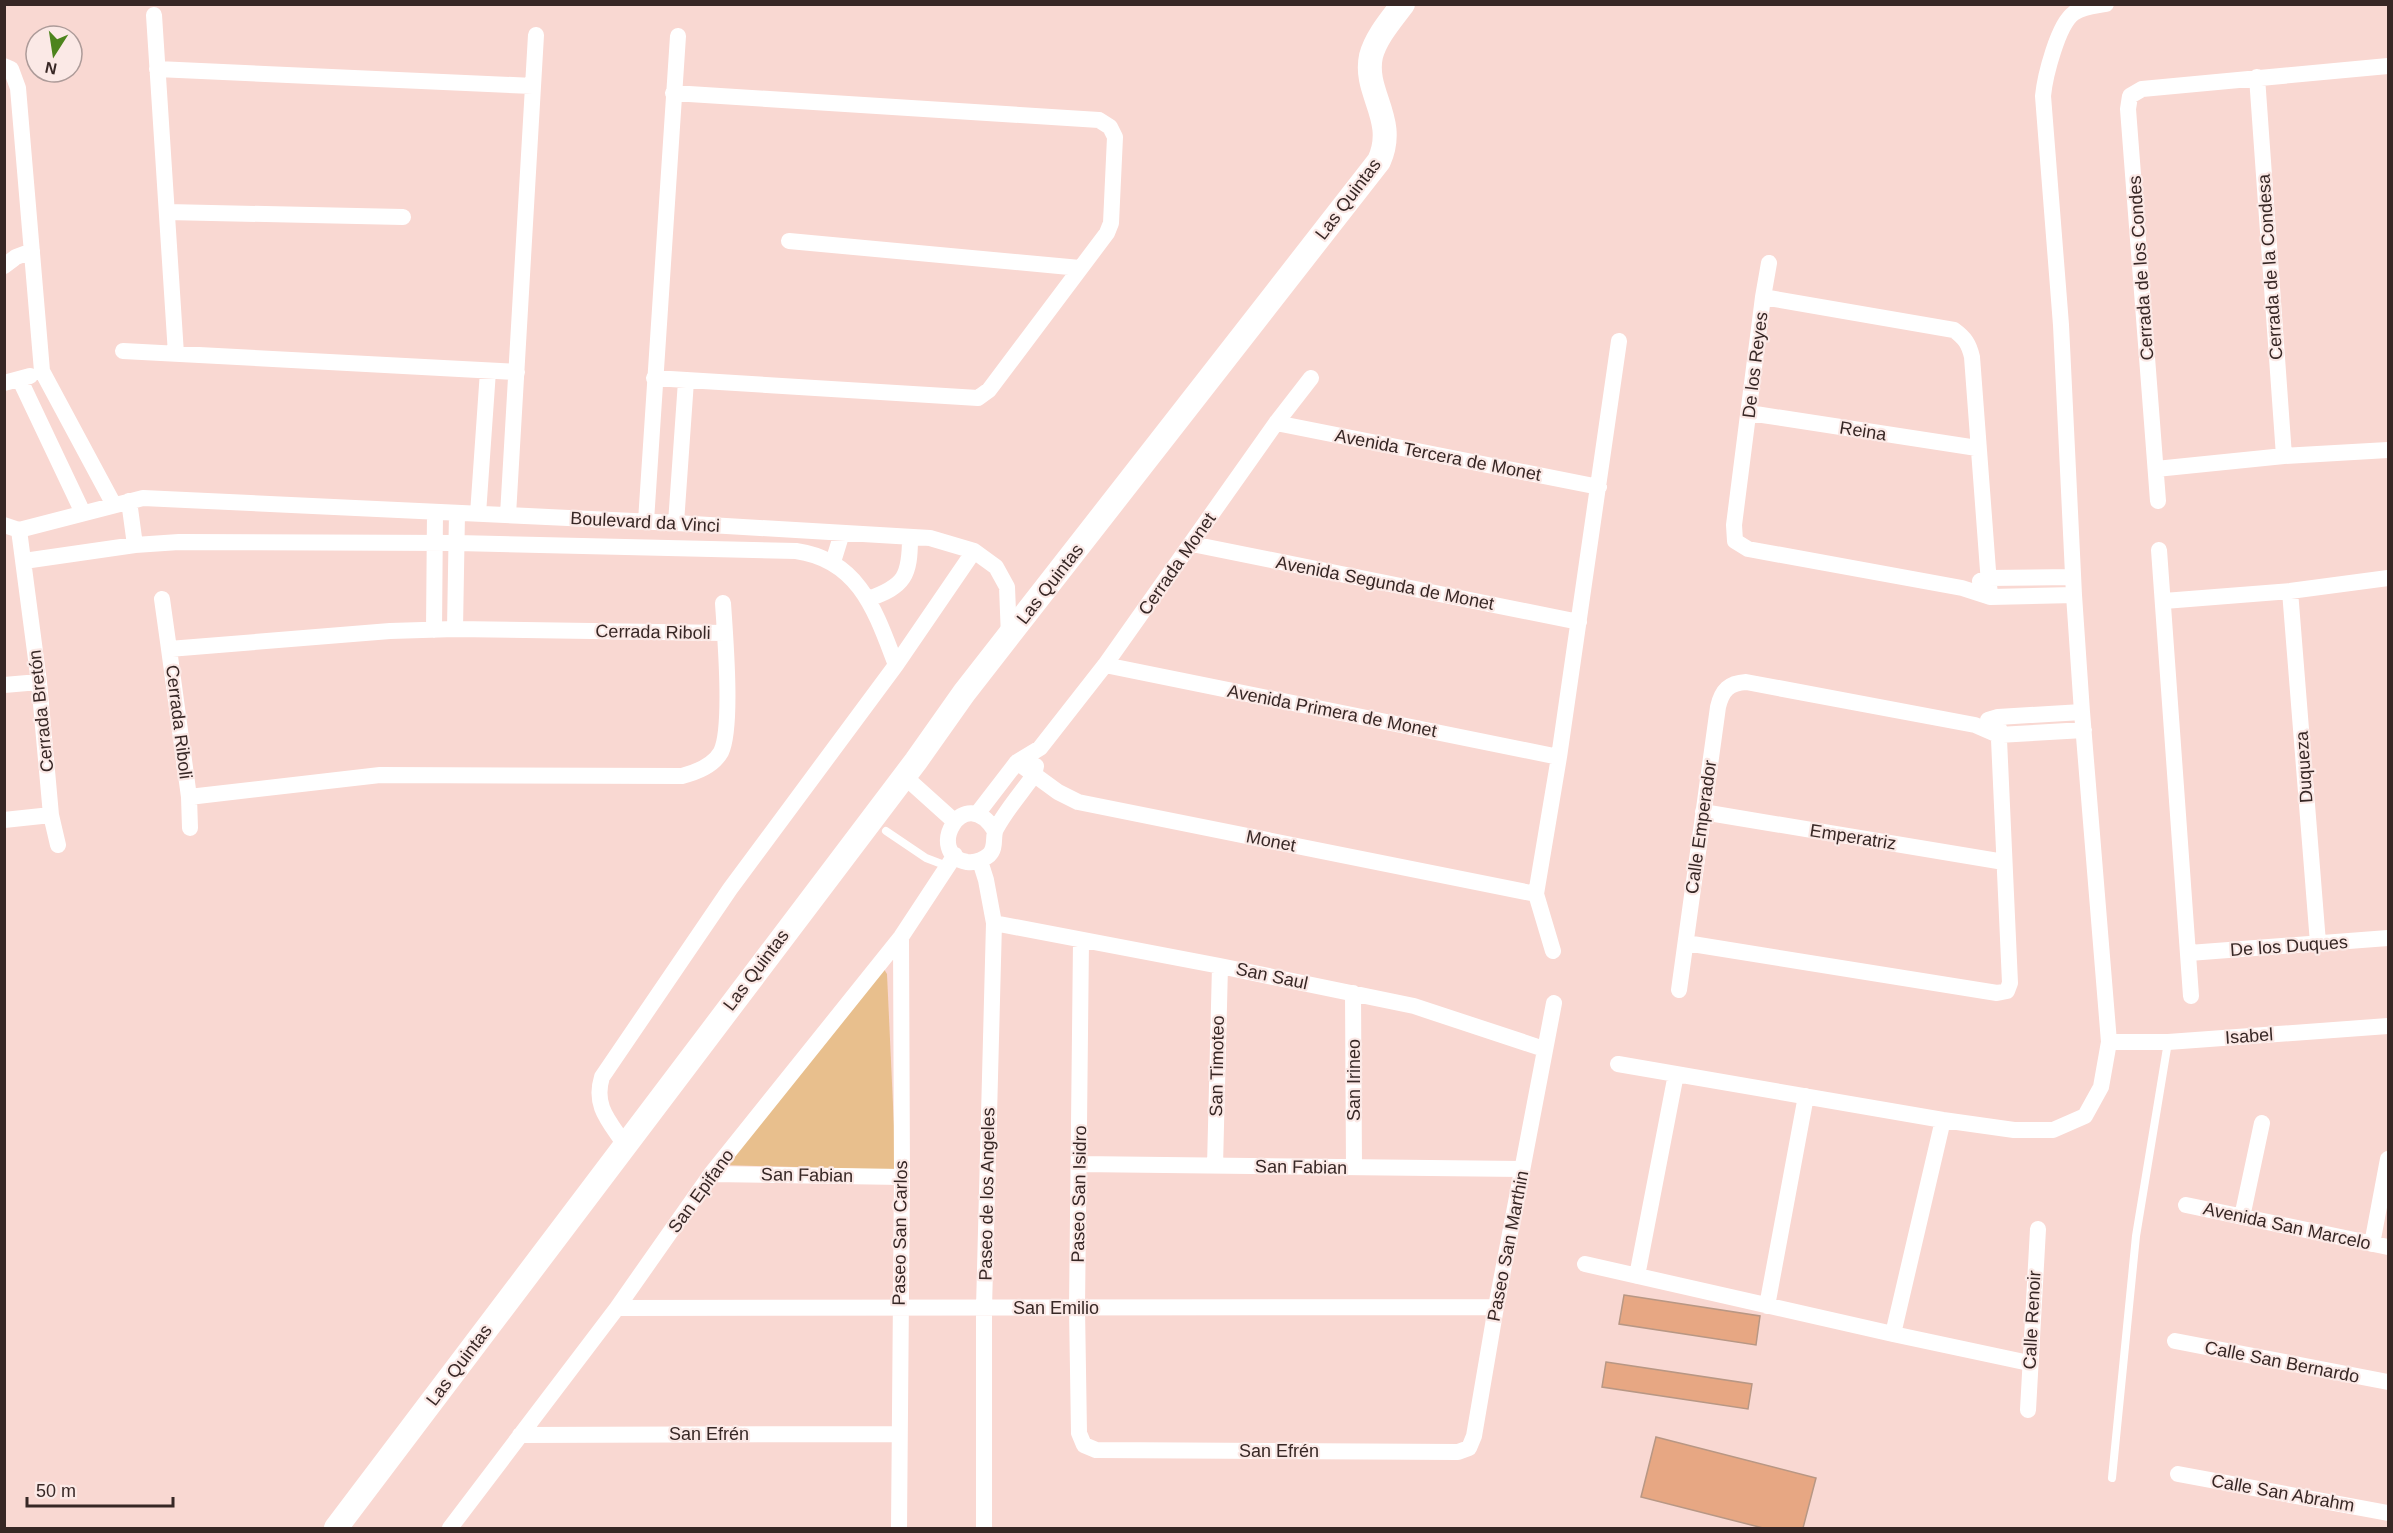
<svg xmlns="http://www.w3.org/2000/svg" width="2393" height="1533" font-family="Helvetica,sans-serif">
<style>
.green{fill:#e8bf8d}
.building{fill:#e7a783;stroke:#b89784;stroke-width:1.5}
.lines{fill:none;stroke-linecap:round;stroke-linejoin:round}
.lane{stroke:#fff;stroke-width:8}
.street{stroke:#fff;stroke-width:16}
.secondary{stroke:#fff;stroke-width:24}
.labels{text-anchor:middle;dominant-baseline:central;stroke-width:4.5;stroke-linejoin:round;paint-order:stroke}
.street-label{font-size:18px;fill:#372725;stroke:#fbe9e6}
</style>
<rect width="100%" height="100%" fill="#f9d8d2"/>
<path class="green" d="M882 966 887 974 896 1170 724 1165Z"/>
<path class="building" d="M1624 1295 1760 1316 1756 1345 1619 1324Z
M1606 1362 1752 1384 1748 1409 1602 1387Z
M1656 1437 1816 1478 1803 1528H1763L1641 1497Z"/>
<g class="lines">
<path class="lane" d="M886 831 926 858 947 866
M2112 1478 2136 1236 2168 1042"/>
<path class="street" d="M154 15 176 354
M4 66 11 69 18 88 42 371 114 505
M157 69 533 86
M2257 77 2284 456
M167 212 403 217
M789 241 1080 268
M4 266 16 257 32 251
M1763 297 1769 263
M123 351 517 372
M654 378 978 398 989 390 1107 233 1111 223 1115 137 1110 127 1099 120 673 93
M20 380 83 513
M4 383 30 376
M1749 413 1977 448
M1276 423 1599 487
M2156 469 2284 456 2388 450
M129 501 135 545
M2158 501 2128 109 2130 96 2142 89 2388 66
M478 514 488 371
M508 515 536 35
M646 521 678 36
M676 523 686 381
M4 525 19 530
M19 530 143 498 676 523 930 538 974 551 996 567 1007 587 1009 637
M1192 544 1579 622
M2159 550 2191 996
M24 561 135 545 179 542 457 543 796 551C860 560 876 613 896 665
M833 562 842 533
M1980 581 1988 578 2073 577
M2290 591 2318 943
M1990 597 1972 357C1969 344 1965 338 1954 330L1763 297 1734 525 1735 541 1748 549 1962 588 1990 597 2074 595
M162 599 169 649
M868 599C905 586 910 576 910 537
M2164 601 2290 591 2388 578
M723 603C725 635 733 727 721 752 713 766 697 772 682 776L380 775 189 797 169 649 390 631 455 629 725 633
M455 629 457 513
M434 630 435 512
M1105 665 1559 757
M4 685 39 682
M1988 720 1998 717 2082 712
M1017 762 1058 792 1078 802 1536 894
M904 776 954 821
M189 797 190 828
M1703 812 2004 862
M977 814 1017 762 1040 748 1105 665 1276 423 1311 378
M51 815 58 845
M4 820 51 815 39 682 19 530
M995 831C963 780 924 855 967 862 975 863 983 860 989 855 997 847 992 837 996 829 1006 810 1022 792 1034 775L1036 766
M980 861 986 880 994 923 984 1308V1528
M994 923 1220 966 1414 1006 1544 1049
M1081 941 1077 1308 1079 1433 1084 1445 1096 1450 1458 1452 1469 1448 1474 1436 1496 1307 1554 1003
M1686 943 1997 993 2007 991 2010 983 1998 717
M1553 951 1536 894 1559 757 1619 341
M2189 953 2388 938
M1679 990 1718 707C1722 690 1729 683 1746 682L1975 725 1998 735 2084 730
M1353 993 1354 1167
M2109 1042H2168L2388 1026
M1618 1064 1943 1120 2014 1130H2053L2085 1116 2101 1087 2109 1042 2082 712 2074 595 2061 325 2043 96C2045 76 2058 24 2074 13 2084 6 2095 6 2106 4
M625 1145C609 1121 593 1106 602 1077L730 889 896 665 974 551
M1079 1164 1522 1169
M1215 1166 1220 966
M711 1174 902 1177
M2186 1205 2388 1247
M2242 1217 2262 1123
M2372 1244 2388 1159
M1585 1264 1893 1334 2029 1363
M1637 1276 1676 1074
M1767 1306 1806 1096
M617 1308 1496 1307
M1893 1334 1943 1120
M2175 1341 2388 1382
M2028 1410 2038 1229
M520 1435 899 1434
M2178 1474 2388 1513
M450 1528 617 1308 711 1174 901 937 955 855
M899 1528 902 1177 901 937"/>
<path class="secondary" d="M336 1528 916 761 964 693 1379 161C1398 119 1363 93 1371 56 1376 37 1391 20 1403 4"/>
</g>
<g class="labels">
<g class="street-label">
<text transform="translate(1348 199) rotate(-53)">Las Quintas</text>
<text transform="translate(2270 267) rotate(-94)">Cerrada de la Condesa</text>
<text transform="translate(2141 268) rotate(-94)">Cerrada de los Condes</text>
<text transform="translate(1755 365) rotate(-83)">De los Reyes</text>
<text transform="translate(1863 431) rotate(9)">Reina</text>
<text transform="translate(1438 455) rotate(11)">Avenida Tercera de Monet</text>
<text transform="translate(645 522) rotate(3)">Boulevard da Vinci</text>
<text transform="translate(1177 564) rotate(-55)">Cerrada Monet</text>
<text transform="translate(1385 583) rotate(11)">Avenida Segunda de Monet</text>
<text transform="translate(1050 584) rotate(-52)">Las Quintas</text>
<text transform="translate(653 632) rotate(1)">Cerrada Riboli</text>
<text transform="translate(41 711) rotate(-96)">Cerrada Bretón</text>
<text transform="translate(1332 711) rotate(11)">Avenida Primera de Monet</text>
<text transform="translate(179 722) rotate(83)">Cerrada Riboli</text>
<text transform="translate(2304 767) rotate(-94)">Duqueza</text>
<text transform="translate(1701 827) rotate(-82)">Calle Emperador</text>
<text transform="translate(1853 837) rotate(9)">Emperatriz</text>
<text transform="translate(1271 841) rotate(11)">Monet</text>
<text transform="translate(2289 946) rotate(-4)">De los Duques</text>
<text transform="translate(756 970) rotate(-53)">Las Quintas</text>
<text transform="translate(1272 976) rotate(12)">San Saul</text>
<text transform="translate(2249 1036) rotate(-4)">Isabel</text>
<text transform="translate(1217 1066) rotate(-89)">San Timoteo</text>
<text transform="translate(1354 1080) rotate(-90)">San Irineo</text>
<text transform="translate(1301 1167) rotate(1)">San Fabian</text>
<text transform="translate(807 1175) rotate(1)">San Fabian</text>
<text transform="translate(701 1191) rotate(-54)">San Epifano</text>
<text transform="translate(987 1194) rotate(-89)">Paseo de los Angeles</text>
<text transform="translate(1079 1194) rotate(-89)">Paseo San Isidro</text>
<text transform="translate(2287 1226) rotate(12)">Avenida San Marcelo</text>
<text transform="translate(900 1233) rotate(-89)">Paseo San Carlos</text>
<text transform="translate(1508 1246) rotate(-79)">Paseo San Marthin</text>
<text x="1056" y="1308">San Emilio</text>
<text transform="translate(2032 1320) rotate(-87)">Calle Renoir</text>
<text transform="translate(2282 1362) rotate(11)">Calle San Bernardo</text>
<text transform="translate(459 1365) rotate(-53)">Las Quintas</text>
<text x="709" y="1434">San Efrén</text>
<text x="1279" y="1451">San Efrén</text>
<text transform="translate(2283 1493) rotate(10)">Calle San Abrahm</text>
</g>
</g>
<rect width="2393" height="1533" fill="none" stroke="#372725" stroke-width="12"/>
<g transform="translate(54 54) rotate(192)"><circle r="28" fill="#fbe9e6" stroke="#ad9b99" stroke-width="1.5"/>
<path d="M0-4.5L10 22L0 15L-10 22Z" fill="#4d841d"/>
<text y="-9" font-size="16" font-weight="bold" text-anchor="middle" fill="#372725">N</text>
</g>
<path d="M27 1497v9h146v-9" fill="none" stroke="#372725" stroke-width="3"/>
<text x="36" y="1497" font-size="18" fill="#372725" stroke="#fbe9e6" stroke-width="4.5" paint-order="stroke">50 m</text>
</svg>
